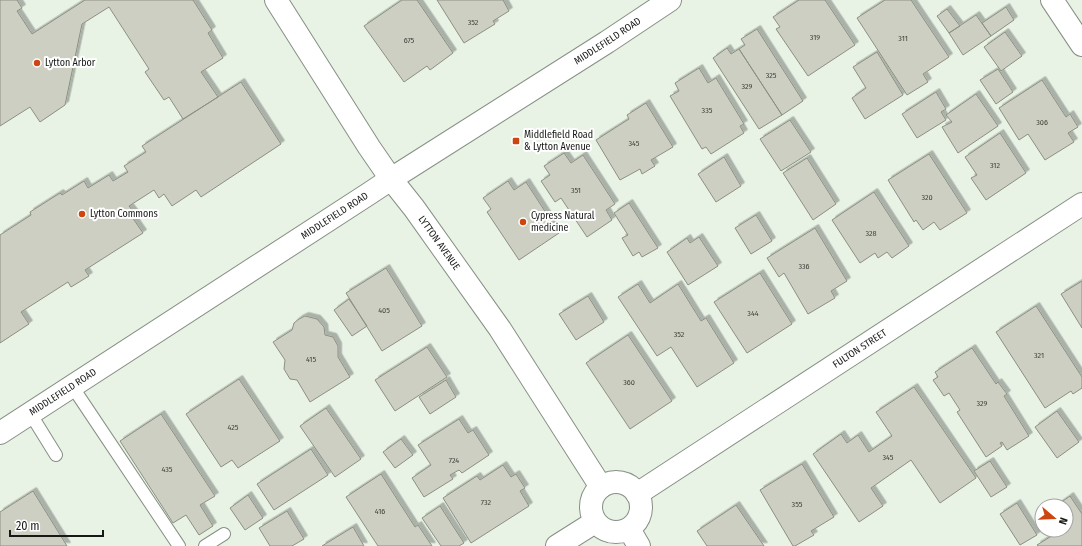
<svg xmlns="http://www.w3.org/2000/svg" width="1082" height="546" font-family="'Fira Sans Condensed',sans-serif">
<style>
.building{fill:#cccfc1;stroke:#8c9082;filter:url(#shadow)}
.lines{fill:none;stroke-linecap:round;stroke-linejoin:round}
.service-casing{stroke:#879085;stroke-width:14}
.minor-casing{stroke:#879085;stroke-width:24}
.tertiary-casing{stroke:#879085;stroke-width:24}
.secondary-casing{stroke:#879085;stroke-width:24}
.service{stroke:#fff;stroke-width:12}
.minor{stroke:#fff;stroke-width:22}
.tertiary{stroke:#fff;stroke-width:22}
.secondary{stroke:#fff;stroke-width:22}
.poi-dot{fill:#cd4612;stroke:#fff;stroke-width:1.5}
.labels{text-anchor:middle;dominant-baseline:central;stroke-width:4;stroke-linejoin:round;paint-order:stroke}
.number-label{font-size:8px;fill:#444640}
.street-label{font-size:10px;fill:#161915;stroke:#fff}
.poi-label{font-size:10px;fill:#161915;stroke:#fff;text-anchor:start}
</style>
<defs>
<filter id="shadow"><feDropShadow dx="3.5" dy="-3.5" stdDeviation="0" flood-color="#0004"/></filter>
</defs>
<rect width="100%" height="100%" fill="#e8f2e5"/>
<path class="building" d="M0 0H17L22 8 17 11 32 34 85 0H193L212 30 208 33 223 58 201 72 218 97 183 119 169 97 164 100 145 72 149 69 109 7 82 24 65 105 40 122 30 107 0 126Z
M402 0H417L453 53 430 70 427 66 404 82 364 26Z
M437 0H503L509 11 493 21 495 24 464 43Z
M799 0H825L855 45 808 76 776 29 780 27 773 17Z
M885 0H911L949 57 923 74 928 82 907 95 857 18Z
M1006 7 1014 20 991 36 982 23Z
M947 9 960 26 949 33 937 16Z
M976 15 991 36 963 55 949 33Z
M757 29 803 101 782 115 739 49 745 45 741 39Z
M1005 32 1022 56 1001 71 984 47Z
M727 48 731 54 739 49 782 115 759 129 713 58Z
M877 52 903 95 865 119 852 98 866 88 853 67Z
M699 68 708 83 716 78 744 124 740 126 744 133 711 154 706 147 702 149 670 96 679 91 675 83Z
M998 69 1013 92 996 104 980 80Z
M1042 80 1066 117 1070 114 1078 127 1068 133 1074 142 1045 160 1028 134 1019 140 999 108Z
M241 82 281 144 201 197 196 190 172 206 164 194 159 198 154 190 129 206 136 215 132 217 143 233 85 270 89 276 71 287 68 282 21 312 29 324 0 343V235L31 215 30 212 60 193 62 195 84 181 88 188 109 175 113 181 128 172 124 166 146 152 142 146Z
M936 92 946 109 941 112 946 120 917 138 902 114Z
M976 94 998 126 958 153 942 127 952 122 946 115Z
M646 103 673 147 651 160 655 166 642 174 640 169 620 180 596 140 629 119 627 115Z
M790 120 811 152 781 171 760 139Z
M1000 133 1026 173 986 200 971 178 977 175 965 157Z
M564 153 571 163 583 155 615 204 606 210 612 220 587 237 561 198 555 202 541 181 550 175 544 166Z
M929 154 967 213 940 230 934 222 923 230 916 220 914 222 888 180Z
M724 157 741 186 716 202 698 174Z
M807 158 836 204 813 220 783 173Z
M508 181 514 190 526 182 559 233 519 260 487 212 491 209 483 198Z
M874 192 909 246 892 258 887 252 878 258 875 253 860 263 832 220Z
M629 203 658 248 642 257 639 252 633 256 622 238 628 235 614 213Z
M756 215 772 241 751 254 735 228Z
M815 228 847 281 831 291 835 298 808 314 784 273 779 277 767 258Z
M699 237 718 266 688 285 667 252 687 238 690 243Z
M386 268 422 326 382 351 346 293Z
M760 273 792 324 747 353 714 302Z
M1082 281V328L1061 294Z
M638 284 650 303 678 284 701 321 706 318 734 363 697 387 671 347 657 356 618 297Z
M588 296 604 322 576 340 559 314Z
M349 299 367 326 352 336 334 310Z
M1036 306 1082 377V388L1073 394 1071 391 1045 408 996 332Z
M305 316 317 319 324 327 325 335 333 337 338 346V357L350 377 310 402 297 380 290 379 284 369 285 360 273 342 292 330 294 323 299 319Z
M628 335 672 401 630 429 586 363Z
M427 347 447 377 395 411 375 380Z
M972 348 996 384 998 382 1007 394 1004 396 1029 436 1007 450 1002 442 1000 443 1002 446 986 457 957 412 960 410 949 393 944 396 933 380 938 377 935 372Z
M239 379 280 441 238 468 232 460 221 467 186 414Z
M446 380 456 397 430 414 419 397Z
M914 387 976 478 940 503 911 460 871 488 883 506 859 522 813 454 841 434 847 443 858 435 869 452 892 436 876 412Z
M326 408 361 459 335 477 300 426Z
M1057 411 1079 442 1057 458 1035 427Z
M161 414 215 496 200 505 213 526 199 535 186 515 173 523 120 441Z
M459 419 468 433 473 430 489 455 462 473 459 470 450 475 453 479 424 497 412 478 431 465 418 445Z
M401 439 413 455 395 468 383 452Z
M311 449 328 475 274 510 257 484Z
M990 461 1007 487 991 497 974 471Z
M802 464 834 517 811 531 814 535 795 546H793L760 490Z
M503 465 511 477 516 474 525 488 520 491 529 506 471 543 443 498 477 476 480 480Z
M381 474 415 527 418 525 432 546H378L346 497Z
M33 491 67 546H0V512Z
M248 495 263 518 245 530 230 508Z
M1070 496 1082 514V546H1038L1037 545 1058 532 1057 530H1066V506H1056Z
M1017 503 1037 535 1020 545 1000 514Z
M736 505 764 546H707L697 531Z
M440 506 464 543 459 546H441L422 518Z
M287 511 304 539 292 546H270L259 528Z
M353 527 364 546H322Z"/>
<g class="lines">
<g class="service-casing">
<path id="service" d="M72 386 179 546
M30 413 56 455
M205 546 224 534"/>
</g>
<g class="minor-casing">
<g id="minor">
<path d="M1052 0 1082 45"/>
<path id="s1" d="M391 179 414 208 500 329 601 487"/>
<circle cx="616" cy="507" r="25"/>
<path id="s2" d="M637 494 1082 204"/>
<path d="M629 529 639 546"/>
<path d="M557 546 595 522"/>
</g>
</g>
<g class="tertiary-casing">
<path id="tertiary" d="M276 0 369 147 391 179"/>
</g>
<g class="secondary-casing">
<g id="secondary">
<path id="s3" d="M0 433 370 193 391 179 607 42 670 0"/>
</g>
</g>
<use href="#service" class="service"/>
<use href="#minor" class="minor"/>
<use href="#tertiary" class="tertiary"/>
<use href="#secondary" class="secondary"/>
</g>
<g class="poi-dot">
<circle cx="37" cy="63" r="4"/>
<rect x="512" y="137" width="8" height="8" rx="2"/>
<circle cx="82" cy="214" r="4"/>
<circle cx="523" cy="222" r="4"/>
</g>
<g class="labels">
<g class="number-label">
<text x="473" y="22">352</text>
<text x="815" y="37">319</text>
<text x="903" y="38">311</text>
<text x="409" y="40">675</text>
<text x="771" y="75">325</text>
<text x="747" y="86">329</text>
<text x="707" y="110">335</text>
<text x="1042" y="122">306</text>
<text x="634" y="143">345</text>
<text x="995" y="165">312</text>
<text x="576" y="190">351</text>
<text x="927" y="197">320</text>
<text x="871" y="233">328</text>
<text x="804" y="266">336</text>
<text x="384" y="310">405</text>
<text x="753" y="313">344</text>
<text x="679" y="334">352</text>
<text x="1039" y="355">321</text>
<text x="311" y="359">415</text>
<text x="629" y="382">360</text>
<text x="982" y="403">329</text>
<text x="233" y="427">425</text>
<text x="888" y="457">345</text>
<text x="454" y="460">724</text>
<text x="167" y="469">435</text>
<text x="486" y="502">732</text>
<text x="797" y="504">355</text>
<text x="380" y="511">416</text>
</g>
<g class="street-label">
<text stroke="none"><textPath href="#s3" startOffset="723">MIDDLEFIELD ROAD</textPath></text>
<text stroke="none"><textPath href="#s3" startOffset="399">MIDDLEFIELD ROAD</textPath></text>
<text stroke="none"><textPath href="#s1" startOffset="80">LYTTON AVENUE</textPath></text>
<text stroke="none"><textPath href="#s2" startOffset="266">FULTON STREET</textPath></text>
<text stroke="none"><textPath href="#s3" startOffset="75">MIDDLEFIELD ROAD</textPath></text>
</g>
<g class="poi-label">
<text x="45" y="63">Lytton Arbor</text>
<text x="524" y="135">Middlefield Road<tspan x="524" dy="12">&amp; Lytton Avenue</tspan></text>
<text x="90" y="214">Lytton Commons</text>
<text x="531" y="216">Cypress Natural<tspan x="531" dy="12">medicine</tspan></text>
</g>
</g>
<g transform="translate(1054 518) rotate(109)"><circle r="19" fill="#ffffff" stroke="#a2a3a1"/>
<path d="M0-3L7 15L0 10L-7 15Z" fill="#cd4612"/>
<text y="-6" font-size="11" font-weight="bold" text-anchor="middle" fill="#161915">N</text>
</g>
<path d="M10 530v6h93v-6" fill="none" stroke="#161915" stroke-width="2"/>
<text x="16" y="530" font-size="12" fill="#161915" stroke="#ffffff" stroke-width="3" paint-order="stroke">20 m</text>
</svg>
